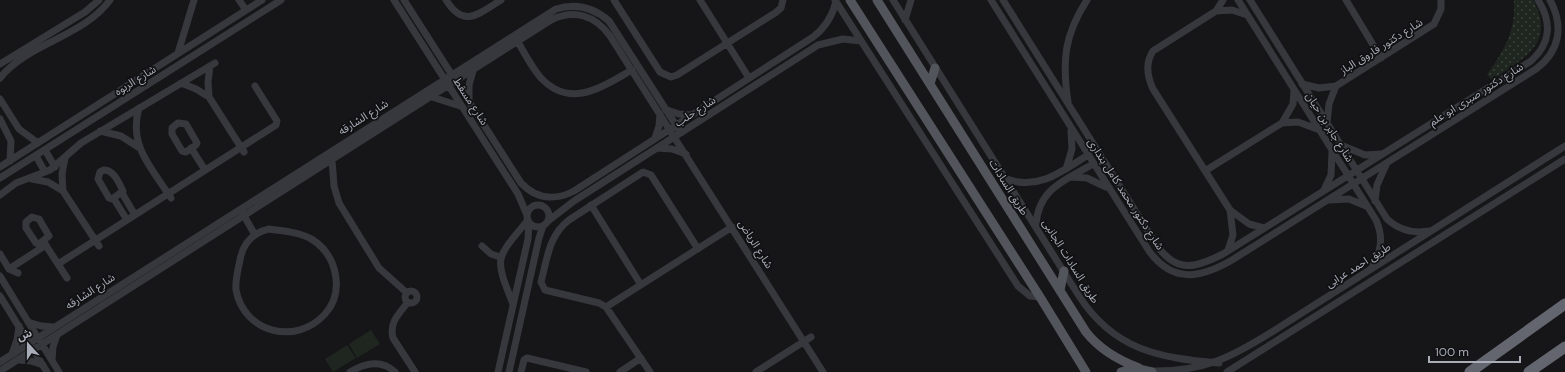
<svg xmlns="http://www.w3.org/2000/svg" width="1565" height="372" font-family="'DM Sans','Noto Sans Arabic',sans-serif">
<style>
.grass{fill:#1e261f}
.park{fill:url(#park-dots)}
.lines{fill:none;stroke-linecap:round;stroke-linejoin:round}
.minor{stroke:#37383d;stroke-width:7}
.major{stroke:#53555c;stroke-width:9}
.highway{stroke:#63666e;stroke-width:11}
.labels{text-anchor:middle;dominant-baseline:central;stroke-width:3.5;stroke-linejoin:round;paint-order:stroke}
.street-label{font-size:11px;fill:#a8adb8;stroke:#111113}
</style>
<defs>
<pattern id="park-dots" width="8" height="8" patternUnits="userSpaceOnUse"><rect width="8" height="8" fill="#1e261f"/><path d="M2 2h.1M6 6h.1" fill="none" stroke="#3c433d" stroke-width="1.8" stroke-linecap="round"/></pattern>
</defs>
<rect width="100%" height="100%" fill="#161618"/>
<path class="grass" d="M371 330 380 344 357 358 349 344Z
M347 345 356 358 333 372 325 359Z"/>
<path class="park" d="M1514 0H1533C1557 43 1524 58 1492 80L1487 75C1504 50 1516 32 1514 0Z"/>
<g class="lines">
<path class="minor" d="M239 0 246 10
M394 0 518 194 527 215
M404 0 521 183C536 199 555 201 574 191L813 37C825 28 832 17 836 2
M446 0C464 29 478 14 501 0
M614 0 660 72 671 77 677 75 775 13 781 8 783 0
M700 0 749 78
M835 0 1018 286 1030 296 1040 297
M893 0 1079 296C1114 350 1159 358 1219 363
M991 0 1149 251C1173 284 1201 278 1232 260L1536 69C1560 51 1564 26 1550 0
M1003 0 1158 247C1178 274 1197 267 1223 254L1531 61C1551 43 1552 22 1538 0
M1223 0 1216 11 1153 51C1145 63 1147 76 1153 89L1230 210 1249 224 1264 228
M1238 0 1376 220C1384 238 1381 252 1371 269
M1250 0 1387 219C1399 230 1412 234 1429 231
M1346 0 1381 58
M1216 11 1232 10 1247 15
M905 20 911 0
M518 42C525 54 532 68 541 78 571 110 603 86 632 70
M178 53 194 0
M0 64 85 12 99 0
M210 66 208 82 209 97 244 152
M0 78C28 43 83 37 110 0
M181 83 196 89 209 97
M1302 84 1319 88 1336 86 1434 24 1441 9V0
M432 97 460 106
M0 99 19 129 38 143
M469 99V85L473 71
M1068 102C1062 62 1064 35 1087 0
M139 108C128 146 152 168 171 198
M667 110 679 114 692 115
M0 119 11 141 10 161
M178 123 186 124 197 143 196 145 186 152 182 151 172 134V128Z
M1282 123 1293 104 1294 90
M1327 123 1329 104 1336 86
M100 131 121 136 138 147
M655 138 659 126 660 114
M1343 146 1365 155 1381 154
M191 148 205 170
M657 148 672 149 686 154
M45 150 55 167
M36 156 45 172
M332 160 334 186 339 203 379 268 407 293
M0 167 262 0
M1066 169 1072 149 1071 131
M104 170C114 170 119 183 123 191L112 199 109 198 98 179 100 172Z
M1205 171 1282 123 1298 122 1317 129
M1071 177 1087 178 1106 187
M0 178 281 0
M32 179 48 182 63 191 99 246
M1007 179C1038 191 1062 171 1088 155
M1324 190 1331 175 1332 152
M63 191 62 174 65 158
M122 193 135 215
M0 195 16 183 50 170 81 143 215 63
M114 199 127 220
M1329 200 1349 199 1366 206
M1375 201 1377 185 1386 165
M527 216a11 11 0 1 1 22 0a11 11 0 1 1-22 0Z
M591 205 641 285
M242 212 255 235
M32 217 39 219 49 236 39 244 36 243 26 228V222Z
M548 221 574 201 818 45 843 39 861 41
M1036 225C1038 189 1065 180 1093 164
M269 229C283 231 301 232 313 240 337 256 345 292 325 314 296 346 244 333 236 290 235 280 238 270 240 260 243 243 252 233 269 229Z
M43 241 67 278
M482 246 491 254 500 257
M1228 250 1233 235 1230 210
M0 254 9 269 18 273
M58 264 276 125 277 121 255 86
M9 269 46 245
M0 276 59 372
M405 297a6 6 0 1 1 12 0a6 6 0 1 1-12 0Z
M0 296 47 372
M408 302C399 314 389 322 393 338L415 372
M513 304C494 256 495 260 528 220
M606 307 732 227
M28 322 41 326 54 327
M12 354 17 340 19 326
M19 360 31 361 43 365
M52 360 53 347 57 335
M0 362 556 9C576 3 593 7 609 21L681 133
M0 371 551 20C574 9 595 15 610 36L823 372
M1151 371C1204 372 1232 357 1275 330L1565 146
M350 372C365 363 381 359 395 372
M498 372 528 239 529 223
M509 372 539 238 543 226
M521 372 524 360 527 358 586 372
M620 372 641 358
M650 372 606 307 599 303 545 290 541 282C547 259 549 235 569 220L643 172 651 175 698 249
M756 372 811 337
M1227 372 1565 159"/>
<path class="major" d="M850 0 1040 297 1086 372
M877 0 1086 332C1100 350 1118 360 1139 368
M930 84 935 68
M1060 290 1064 271
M1121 372 1134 368 1152 372"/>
<path class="highway" d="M1470 372 1565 304
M1529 372 1565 347"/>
</g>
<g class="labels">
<g class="street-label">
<text transform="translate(1381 46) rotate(-32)">شارع دكتور فاروق الباز</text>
<text transform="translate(135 80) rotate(-32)">شارع الربوه</text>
<text transform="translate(1476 94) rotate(-32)">شارع دكتور صبرى ابو علم</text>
<text transform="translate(471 101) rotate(57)">شارع مسقط</text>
<text transform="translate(695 111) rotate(-33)">شارع حلب</text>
<text transform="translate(363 117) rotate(-32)">شارع الشارقه</text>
<text transform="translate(1330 127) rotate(58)">شارع جابر بن حيان</text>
<text transform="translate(1009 187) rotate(58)">طريق السادات</text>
<text transform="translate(1126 194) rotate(57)">شارع دكتور محمد كامل بندارى</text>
<text transform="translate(756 244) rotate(58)">شارع الرياض</text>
<text transform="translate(1071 261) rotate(58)">طريق السادات الجانبى</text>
<text transform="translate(1358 265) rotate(-32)">طريق احمد عرابى</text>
<text transform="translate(90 291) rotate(-33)">شارع الشارقه</text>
</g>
</g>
<g transform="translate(28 344) rotate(339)" stroke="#111113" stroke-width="3" paint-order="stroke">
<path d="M0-3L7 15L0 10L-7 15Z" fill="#a8adb8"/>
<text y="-6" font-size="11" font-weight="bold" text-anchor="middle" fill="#a8adb8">ش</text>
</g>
<path d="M1429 356v6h91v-6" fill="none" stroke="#a8adb8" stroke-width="2"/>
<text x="1435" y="356" font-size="12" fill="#a8adb8" stroke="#111113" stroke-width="3" paint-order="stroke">100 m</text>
</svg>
